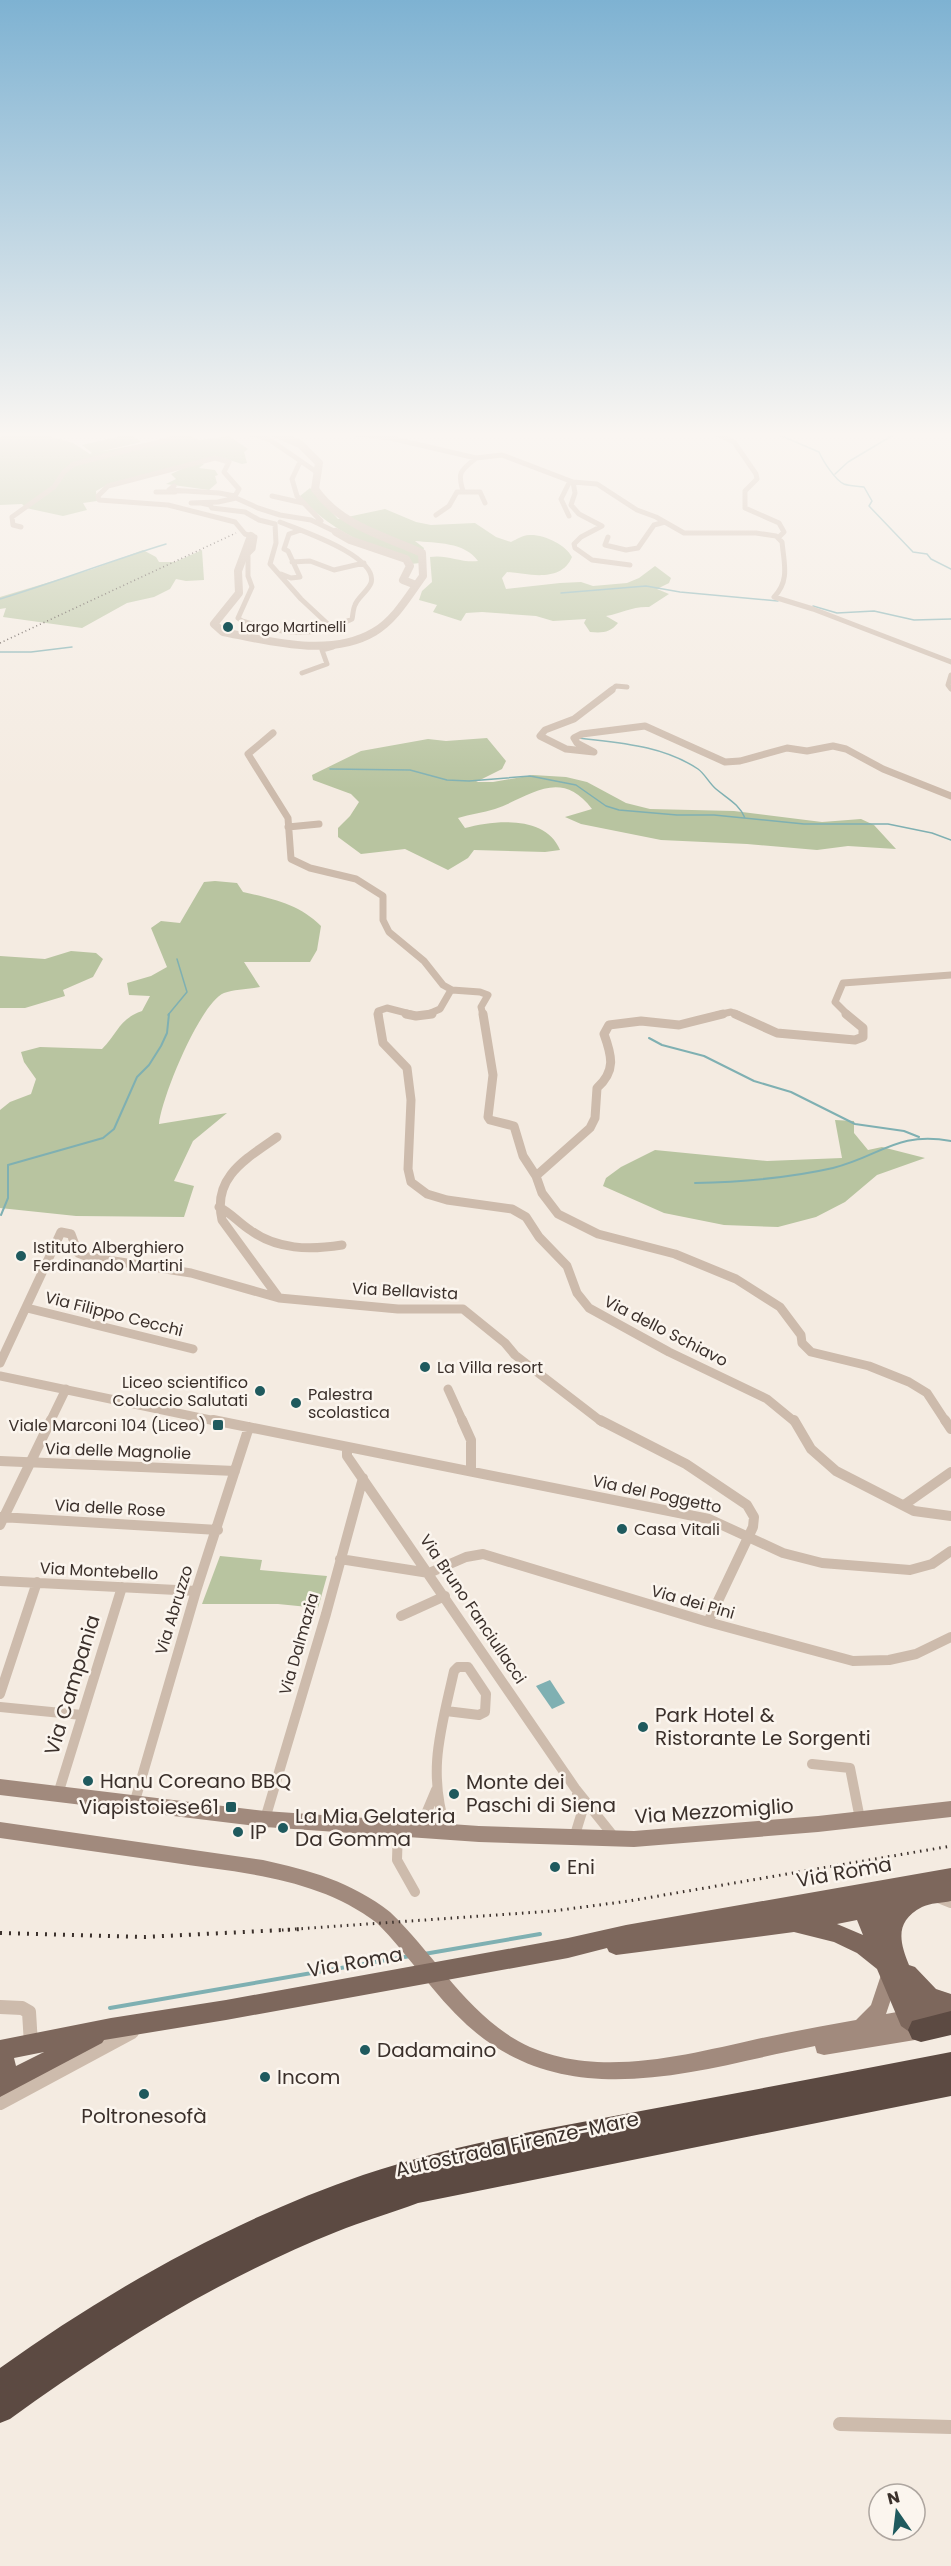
<svg xmlns="http://www.w3.org/2000/svg" width="951" height="2566" font-family="Poppins,sans-serif">
<style>
.green{fill:#b8c4a0}
.water{fill:#7fb0b2}
.lines{fill:none;stroke-linecap:round;stroke-linejoin:round}
.stream-far2{stroke:#7fb0b2;stroke-width:1.5}
.stream-far1{stroke:#7fb0b2;stroke-width:2}
.stream{stroke:#7fb0b2;stroke-width:4}
.minor-far4{stroke:#cdbbac;stroke-width:5}
.minor-far3{stroke:#cdbbac;stroke-width:7}
.minor-far2{stroke:#cdbbac;stroke-width:9}
.minor-far1{stroke:#cdbbac;stroke-width:10}
.minor{stroke:#cdbbac;stroke-width:14}
.tertiary{stroke:#cdbbac;stroke-width:8}
.secondary{fill:#a18a7d;fill-rule:evenodd}
.primary{fill:#7d675c;fill-rule:evenodd}
.motorway{fill:#5c4a42;fill-rule:evenodd}
.rail-far2{stroke:#3b302b;stroke-width:1.5;stroke-dasharray:1 3;stroke-linecap:butt}
.rail-far1{stroke:#3b302b;stroke-width:3;stroke-dasharray:1.5 5;stroke-linecap:butt}
.rail{stroke:#3b302b;stroke-width:4;stroke-dasharray:2 7;stroke-linecap:butt}
.poi-dot{fill:#1f5a5e;stroke:#fbf5ee;stroke-width:2}
.labels{text-anchor:middle;dominant-baseline:central;stroke-width:5;stroke-linejoin:round;paint-order:stroke}
.far-poi-label{font-size:14px;fill:#3b302b;stroke:#fbf5ee;text-anchor:start}
.poi-label{font-size:16px;fill:#3b302b;stroke:#fbf5ee;text-anchor:start}
.street-label{font-size:16px;fill:#3b302b;stroke:#fbf5ee}
.near-street-label{font-size:20px;fill:#3b302b;stroke:#fbf5ee}
.near-poi-label{font-size:20px;fill:#3b302b;stroke:#fbf5ee;text-anchor:start}
</style>
<rect width="100%" height="100%" fill="#f4ebe1"/>
<path class="green" d="M38 433 73 443 90 454 92 453 82 445 130 434 141 442 99 452 188 435 200 440 229 436 248 449 244 452 247 463 242 464 223 458 105 486 96 491 97 501 83 503 87 510 63 516 26 508 22 504 0 505V437Z
M197 462 204 464 199 468 215 470 218 475 215 476 217 483 209 490 166 484 176 479 171 474Z
M310 488 338 519 385 509 416 522 431 525 475 523 496 537 511 542C517 539 523 535 529 535 544 534 566 545 572 557 561 583 529 574 507 572L502 578 506 589 560 583 581 582 593 586 627 583 639 578 655 566 671 578 669 583 657 589 669 594 649 607C633 606 622 613 606 616L618 623C610 633 602 633 590 632L584 623 586 619 553 621 536 616 482 612 466 613 461 621 433 612 437 605 419 600 422 591 432 582 430 557C446 554 461 563 478 561 465 542 436 543 415 541L424 548 420 563 411 564C370 545 330 532 300 496Z
M143 550 156 557 159 562H175L202 550 204 580 186 581 176 579 170 589 154 597 127 603 82 628 3 617 6 608 0 609V597L93 569Z
M487 738 506 761 502 769 476 782H493L533 775 566 777 587 782 626 803 650 809 734 811 822 822 861 819 874 825 896 849 848 846 817 850 747 844 661 840 581 824 565 817 592 809C560 767 530 797 495 809 483 813 470 814 458 818L465 828C495 820 546 815 560 850L545 852 474 850 468 858 448 870 405 849 361 854 338 837V828L350 816 359 802 351 794 313 780 312 775 361 751 428 739 446 741Z
M215 881 237 883 243 892C273 899 299 904 321 926L317 950 310 962H244L260 987C249 989 234 989 224 993 200 1003 161 1099 159 1124L227 1113 193 1141 174 1181 194 1186 184 1217 76 1216 0 1208V1110L10 1102 31 1094 36 1079 24 1062 21 1052 40 1047 102 1049C118 1033 119 1019 142 1011L150 996 129 995 127 983 151 976 167 967 151 928 161 921 180 923 204 882Z
M71 951 96 953 103 959 93 977 63 990 65 996 25 1008H0V956L45 959Z
M835 1120 854 1121V1133L868 1150 882 1147 925 1158 877 1175 845 1202 816 1217 778 1227 724 1225 664 1213 603 1186 606 1178 621 1167 655 1150 767 1161 842 1158Z
M220 1556 262 1560 260 1570 327 1576 318 1608 278 1604H202Z"/>
<path class="water" d="M550 1680 565 1703 552 1709 536 1686Z"/>
<g class="lines">
<path class="stream-far2" d="M770 431 819 452C823 461 835 480 844 484 849 486 858 486 864 487L872 501 869 506 913 552 927 554 931 559 951 569
M835 474 848 462 900 431
M561 593 646 586 680 592 778 601
M0 599C56 582 110 561 166 544
M813 606 837 613 874 611 914 620 951 619
M0 652H31L72 647
M578 738C619 743 662 745 698 769 705 774 709 783 716 789 728 799 739 804 745 818
M330 769 410 770 447 780 469 781 530 776 576 785 606 806 619 810 677 815H714L804 824H888L932 833 951 840
M168 1015 187 992 177 959"/>
<path class="stream-far1" d="M649 1038 662 1045 704 1056 754 1081 791 1092 855 1124 904 1131 919 1137
M695 1183C740 1182 789 1178 833 1168 881 1156 897 1131 951 1141
M1 1215 8 1198V1165L103 1138 114 1129 137 1077 149 1065 161 1046 167 1033 169 1014"/>
<path class="stream" d="M424 1954 540 1934
M110 2008 410 1956"/>
<path class="minor-far4" d="M226 431 252 434 270 440 318 473
M333 431 390 438 476 458 502 455 573 482 597 484 637 510 656 517 684 533H756L776 536 782 542C784 563 790 581 774 597L813 609 951 662
M710 431 734 442 756 474 757 479 745 491V508L779 523 784 532 779 537
M299 464 292 479 297 496 321 521
M573 482 575 493 571 505 579 514 602 526 581 537 574 544 575 548 592 560 630 565
M174 486 169 490 219 493 235 496
M463 491C457 471 461 471 476 458
M156 492H175
M235 496 239 489 224 472 229 462 215 458 108 486 98 496 99 500 168 505 235 522 245 534 255 537 253 549 248 554V576L252 587 238 618 242 621C283 634 313 639 352 619 353 615 353 609 355 605 358 597 368 591 371 583 379 556 299 530 280 522
M272 496 303 503
M191 503 218 502 236 498 258 508
M201 503 210 505 212 508 245 512 259 520 275 524 276 543 270 564 301 599 330 626
M258 508 280 515 311 520 336 532
M436 515 449 506 457 492H480L485 503
M569 516 561 499 570 481
M21 527 13 525 12 517 54 487 64 472 74 464 202 431
M608 537 605 545 626 550 638 548 654 525 665 522
M292 562 310 561 334 570 364 563
M281 574 291 578 300 577 288 551 284 549 289 534 298 531
M302 673 327 664 322 650 333 647
M951 675 948 685 951 689
M610 691 616 686 627 687"/>
<path class="minor-far3" d="M612 690 574 719 545 730 540 736 566 749 594 752 577 743 574 738 582 734 645 726 725 762 740 761 787 748 807 751 833 746 846 749 883 769 951 796
M273 733 248 754 288 818 291 859 310 868 356 879 383 896V920L389 932 424 961 443 985 452 990 480 992 488 995 481 1007 483 1015
M288 827 319 824
M379 1015 378 1011 387 1008 414 1015
M426 1015 440 1009 451 990
M717 1015 731 1012 739 1015
M848 1015 835 1002 843 983 951 975"/>
<path class="minor-far2" d="M378 1014 383 1043 407 1068 411 1100 408 1169 411 1182 427 1194 447 1200 512 1209 526 1217 539 1237 567 1266 577 1293 589 1308 669 1352 767 1399 795 1422
M406 1014 416 1016 432 1014
M483 1014 493 1075 488 1117 490 1120 514 1126 523 1156 536 1176 542 1193 558 1214 598 1234 675 1254 736 1279 780 1307 801 1335 802 1343 811 1352 869 1366 909 1382 927 1393 946 1422
M735 1014 777 1033 855 1040 863 1037V1028L846 1014
M277 1137C246 1159 212 1177 222 1220L279 1298 398 1309H463L505 1343 515 1355 602 1422
M536 1176 590 1128 595 1118 597 1088C616 1071 612 1056 604 1034L609 1025 641 1021 679 1025 723 1014
M219 1207C231 1213 239 1223 250 1230 277 1250 310 1250 342 1245
M27 1308 193 1349
M0 1363 61 1232 71 1234 78 1253 88 1257 191 1273 279 1298
M0 1376 220 1422
M448 1389 463 1422
M50 1422 66 1389"/>
<path class="minor-far1" d="M213 1420 709 1519 783 1553 822 1563 910 1570 932 1564 951 1551
M462 1420 471 1440V1471
M600 1420 686 1464 747 1505 754 1517 753 1527 708 1622
M794 1420 811 1449 836 1471 914 1511 951 1516
M945 1420 951 1429
M347 1448V1456L575 1788 615 1838
M0 1461 235 1471
M904 1505 951 1472
M0 1517 218 1530
M0 1525 51 1420
M340 1559 429 1573 466 1557 483 1554 708 1622 853 1661 889 1660 916 1654 951 1637
M0 1581 196 1591
M401 1616 445 1596
M0 1694 37 1582
M0 1707 82 1715
M446 1711 479 1715 485 1712 486 1694 468 1667H458L454 1671C441 1730 427 1770 446 1830
M812 1764 850 1768 860 1819
M58 1794 122 1587
M134 1804 196 1591 249 1427
M265 1819 326 1614 363 1478
M398 1828 397 1860 415 1892
M420 1828 436 1790
M574 1838 582 1812 577 1793
M936 1897 951 1903"/>
<path class="minor" d="M0 2007 22 2008 29 2012 31 2044
M0 2103 132 2032
M840 2424 951 2427"/>
<path class="tertiary" d="M336 532 350 540 406 559 410 566 403 580 416 585
M251 536 238 571 239 593 214 624 223 632C269 641 330 658 374 632 395 620 409 595 423 576L422 553C382 535 341 526 315 489L319 463 300 444 270 431"/>
<path class="secondary" d="M0 1779 265 1811 479 1826 634 1831 818 1816 951 1801V1817L818 1832 634 1847 479 1842 265 1827 0 1795Z
M0 1822 263 1860C309 1870 352 1882 390 1912 432 1952 463 2007 513 2038 585 2082 681 2056 757 2039 790 2032 823 2026 856 2020L871 2005 883 1969 890 1966 897 1969 899 1975 886 2014 908 2010 915 2013 916 2022 928 2024 930 2030 928 2036 921 2039 824 2055 817 2053 815 2046C697 2069 569 2117 467 2025 434 1995 409 1955 377 1923 317 1877 241 1873 168 1862 112 1854 56 1846 0 1838Z"/>
<path class="primary" d="M951 1868V1901C942 1903 930 1903 922 1907 895 1921 899 1941 909 1965L915 1967 936 1989 951 1994V2020L931 2024 928 2037 921 2040 901 2026 877 1969 857 1953 834 1942 794 1932 616 1955 609 1952 607 1948 568 1958 226 2020 104 2040 102 2043 0 2097V2040L111 2018 226 2000 568 1938 626 1925ZM857 1920 863 1935 837 1924ZM44 2052 16 2066 14 2058Z"/>
<path class="motorway" d="M951 2011V2035L921 2042 912 2039 908 2030 912 2021Z
M951 2052V2096L418 2203C391 2213 363 2221 336 2232 219 2279 112 2345 10 2419L0 2423V2368C112 2288 233 2220 363 2175 454 2144 551 2128 646 2110 748 2091 849 2072 951 2052Z"/>
<path class="rail-far2" d="M0 643 236 533"/>
<path class="rail-far1" d="M282 1930 553 1911 629 1901 951 1846"/>
<path class="rail" d="M0 1933 144 1937 303 1929"/>
</g>
<linearGradient id="sky" x2="0" y2="1"><stop stop-color="#7eb2d2"/><stop offset="0.55" stop-color="#faf6f2"/><stop offset="1" stop-color="#faf6f2" stop-opacity="0"/></linearGradient>
<rect width="951" height="790" fill="url(#sky)"/>
<g class="poi-dot">
<circle cx="228" cy="627" r="6"/>
<circle cx="21" cy="1256" r="6"/>
<circle cx="425" cy="1367" r="6"/>
<circle cx="260" cy="1391" r="6"/>
<circle cx="296" cy="1403" r="6"/>
<rect x="212" y="1419" width="12" height="12" rx="3"/>
<circle cx="622" cy="1529" r="6"/>
<circle cx="643" cy="1727" r="6"/>
<circle cx="88" cy="1781" r="6"/>
<circle cx="454" cy="1794" r="6"/>
<rect x="225" y="1801" width="12" height="12" rx="3"/>
<circle cx="283" cy="1828" r="6"/>
<circle cx="238" cy="1832" r="6"/>
<circle cx="555" cy="1867" r="6"/>
<circle cx="365" cy="2050" r="6"/>
<circle cx="265" cy="2077" r="6"/>
<circle cx="144" cy="2094" r="6"/>
</g>
<g class="labels">
<g class="far-poi-label">
<text x="240" y="627">Largo Martinelli</text>
</g>
<g class="poi-label">
<text x="33" y="1247">Istituto Alberghiero<tspan x="33" dy="18">Ferdinando Martini</tspan></text>
<text x="437" y="1367">La Villa resort</text>
<text x="248" y="1382" text-anchor="end">Liceo scientifico<tspan x="248" dy="18">Coluccio Salutati</tspan></text>
<text x="308" y="1394">Palestra<tspan x="308" dy="18">scolastica</tspan></text>
<text x="206" y="1425" text-anchor="end">Viale Marconi 104 (Liceo)</text>
<text x="634" y="1529">Casa Vitali</text>
</g>
<g class="street-label">
<text transform="translate(405 1291) rotate(3)">Via Bellavista</text>
<text transform="translate(114 1314) rotate(14)">Via Filippo Cecchi</text>
<text transform="translate(666 1331) rotate(27)">Via dello Schiavo</text>
<text transform="translate(118 1451) rotate(2)">Via delle Magnolie</text>
<text transform="translate(657 1494) rotate(12)">Via del Poggetto</text>
<text transform="translate(110 1508) rotate(3)">Via delle Rose</text>
<text transform="translate(99 1571) rotate(3)">Via Montebello</text>
<text transform="translate(693 1602) rotate(16)">Via dei Pini</text>
<text transform="translate(473 1609) rotate(56)">Via Bruno Fanciullacci</text>
<text transform="translate(174 1610) rotate(-73)">Via Abruzzo</text>
<text transform="translate(299 1644) rotate(-74)">Via Dalmazia</text>
</g>
<g class="near-street-label">
<text transform="translate(72 1685) rotate(-73)">Via Campania</text>
<text transform="translate(714 1811) rotate(-4)">Via Mezzomiglio</text>
<text transform="translate(844 1872) rotate(-10)">Via Roma</text>
<text transform="translate(355 1962) rotate(-10)">Via Roma</text>
<text transform="translate(517 2144) rotate(-12)">Autostrada Firenze-Mare</text>
</g>
<g class="near-poi-label">
<text x="655" y="1715">Park Hotel &amp;<tspan x="655" dy="23">Ristorante Le Sorgenti</tspan></text>
<text x="100" y="1781">Hanu Coreano BBQ</text>
<text x="466" y="1782">Monte dei<tspan x="466" dy="23">Paschi di Siena</tspan></text>
<text x="219" y="1807" text-anchor="end">Viapistoiese61</text>
<text x="295" y="1816">La Mia Gelateria<tspan x="295" dy="23">Da Gomma</tspan></text>
<text x="250" y="1832">IP</text>
<text x="567" y="1867">Eni</text>
<text x="377" y="2050">Dadamaino</text>
<text x="277" y="2077">Incom</text>
<text x="144" y="2116" text-anchor="middle">Poltronesofà</text>
</g>
</g>
<g transform="translate(897 2512) rotate(346)"><circle r="28" fill="#fbf5ee" stroke="#aea6a0" stroke-width="1.5"/>
<path d="M0-4.5L10 22L0 15L-10 22Z" fill="#1f5a5e"/>
<text y="-9" font-size="16" font-weight="bold" text-anchor="middle" fill="#3b302b">N</text>
</g>
</svg>
